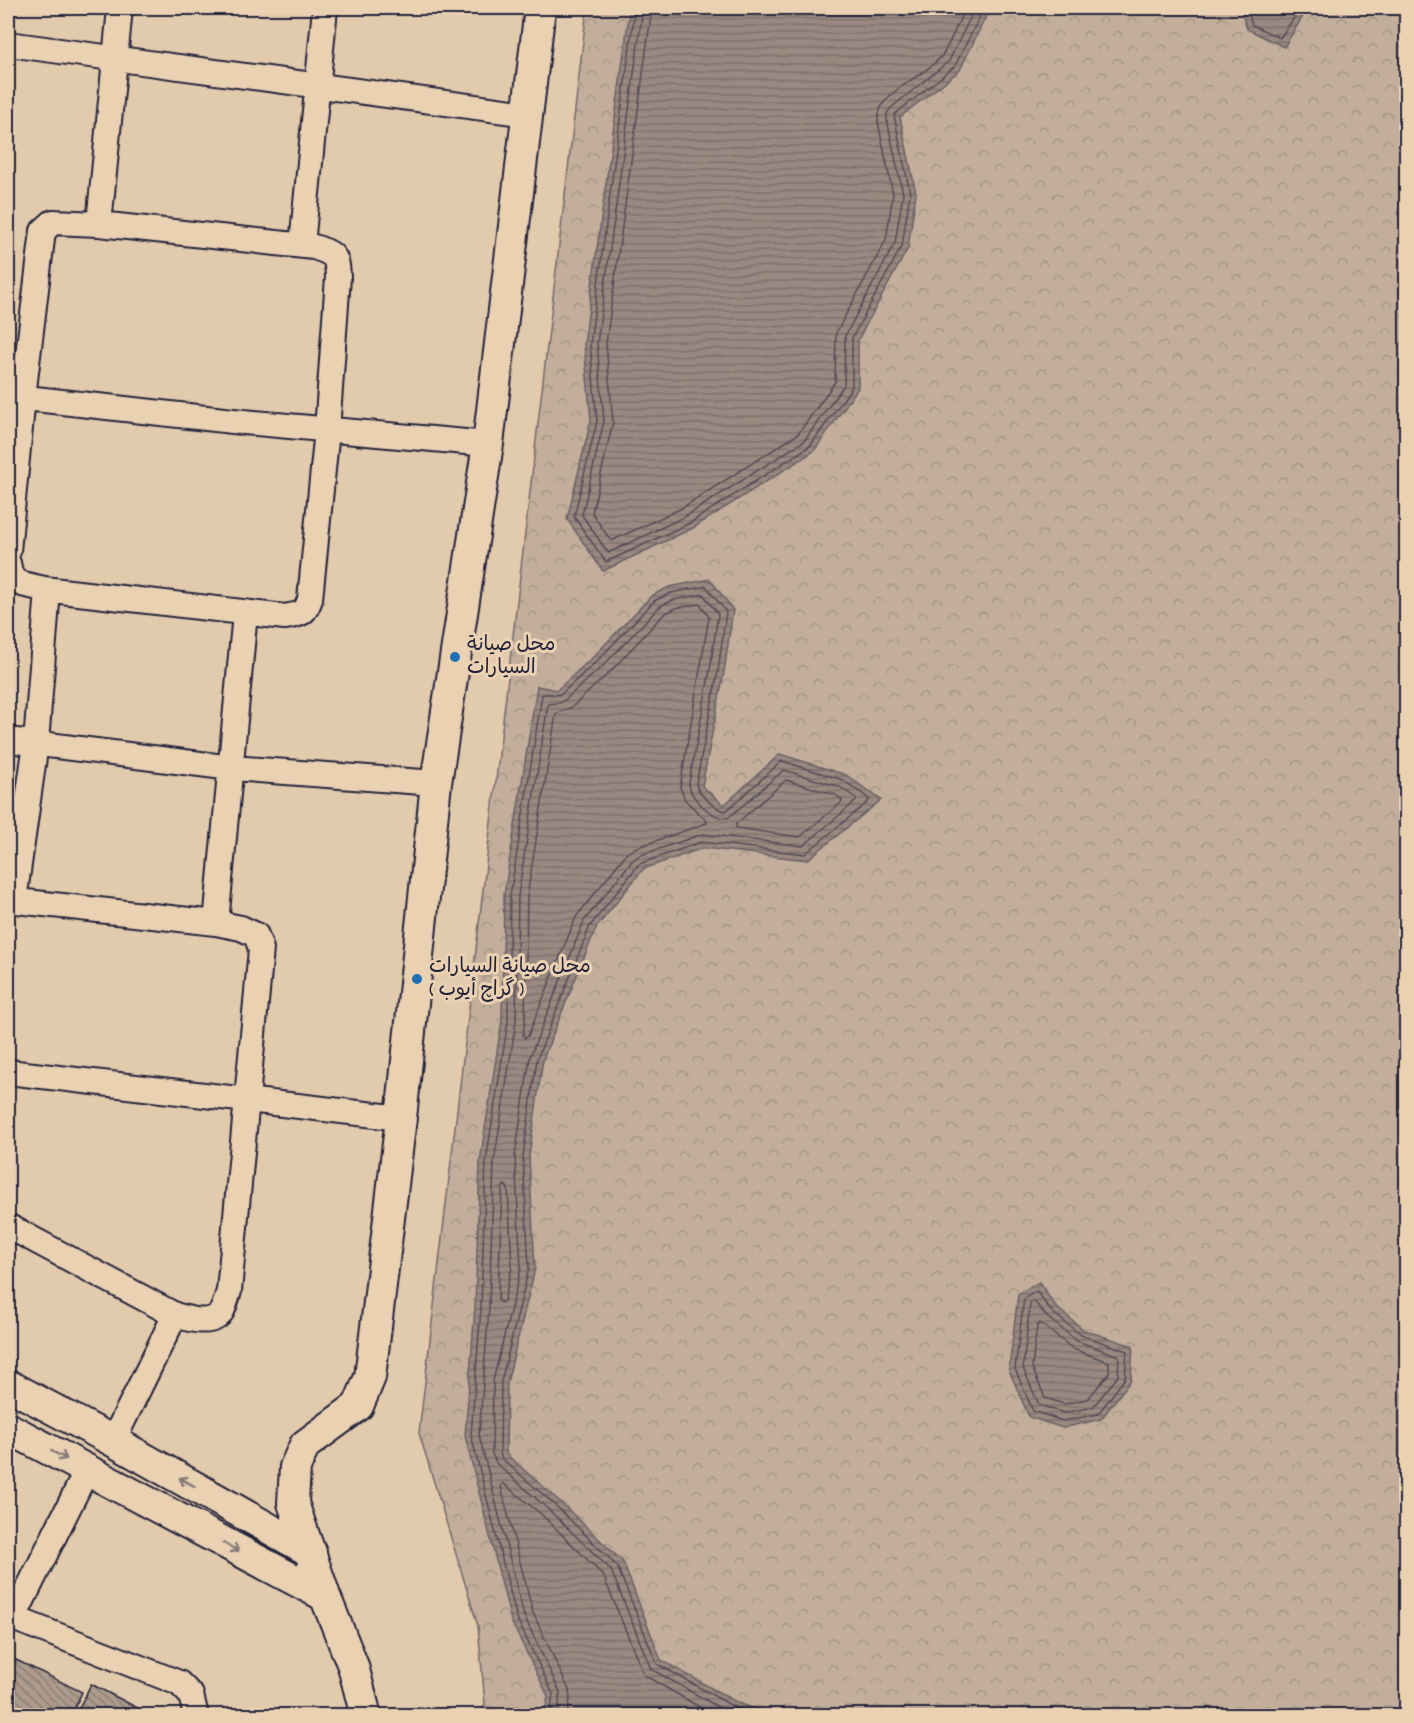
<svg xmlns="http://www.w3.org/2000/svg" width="1414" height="1723" font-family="Dekko,'Playpen Sans Arabic',sans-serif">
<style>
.forest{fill:url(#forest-crowns);stroke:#72686a;stroke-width:1.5}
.water{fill:url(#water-rules);stroke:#696065;stroke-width:1.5}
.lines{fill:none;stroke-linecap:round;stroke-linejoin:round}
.shore{stroke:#524b57;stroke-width:1.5}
.building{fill:url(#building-back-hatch);stroke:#22223b;stroke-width:1.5}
.minor-casing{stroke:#22223b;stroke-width:28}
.tertiary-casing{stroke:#22223b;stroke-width:34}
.minor{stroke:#ead1b2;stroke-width:24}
.tertiary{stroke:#ead1b2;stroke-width:30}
.oneway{stroke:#867a76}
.poi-dot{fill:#1f6fb2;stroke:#ead1b2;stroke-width:2}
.labels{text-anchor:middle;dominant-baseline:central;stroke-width:6;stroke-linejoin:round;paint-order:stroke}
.poi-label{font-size:20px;fill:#22223b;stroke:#ead1b2;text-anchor:start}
</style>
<defs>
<pattern id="forest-crowns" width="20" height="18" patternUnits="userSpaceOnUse" patternTransform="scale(1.5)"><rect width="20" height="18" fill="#c2ae9a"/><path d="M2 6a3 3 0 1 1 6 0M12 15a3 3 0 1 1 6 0" fill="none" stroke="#a69586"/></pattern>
<pattern id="water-rules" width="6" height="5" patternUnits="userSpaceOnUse" patternTransform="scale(1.5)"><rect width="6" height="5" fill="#998981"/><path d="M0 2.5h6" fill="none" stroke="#7c706b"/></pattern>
<pattern id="building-back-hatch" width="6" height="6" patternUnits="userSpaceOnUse" patternTransform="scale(1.5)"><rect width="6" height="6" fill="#ac9b8d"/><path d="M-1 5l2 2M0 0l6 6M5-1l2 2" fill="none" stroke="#8c7e74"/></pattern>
</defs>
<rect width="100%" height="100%" fill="#e2caad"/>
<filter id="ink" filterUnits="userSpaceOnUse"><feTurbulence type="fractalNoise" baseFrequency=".0167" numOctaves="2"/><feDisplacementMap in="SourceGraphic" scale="12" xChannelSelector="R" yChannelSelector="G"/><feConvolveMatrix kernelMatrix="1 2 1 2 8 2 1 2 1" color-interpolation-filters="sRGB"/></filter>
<g filter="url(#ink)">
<path class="forest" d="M587 8H1406V1715H479L485 1704 478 1626 419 1433Z"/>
<path class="water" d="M630 8H990L960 70 900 117 916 193 908 248 858 340V388L814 451 693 528 603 571 567 519 591 420 584 344Z
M1240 8H1308L1284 47 1247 29Z
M710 579 733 610 724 672 702 786 724 805 780 754 846 775 881 800 807 860 703 848 643 869 596 928 543 1059 529 1156 535 1269 507 1383 506 1454 557 1499 623 1562 661 1660 738 1703 775 1715H544L548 1696 511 1621 465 1436 475 1308 480 1161 502 1020 504 895 537 686 557 690 594 656 651 596 669 587Z
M1039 1282 1056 1307 1084 1330 1133 1346 1131 1380 1101 1419 1063 1428 1029 1417 1009 1370 1018 1294Z"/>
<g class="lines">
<path class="shore" d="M635 8 590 344 597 421 574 517 606 562 690 523 810 446 852 387V338L902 246 910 193 894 115 955 66 984 8
M643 8 597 344 604 421 582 515 608 553 686 516 804 441 844 385 845 336 895 243 903 194 887 120V113L892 107 949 61 975 8
M652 8 606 344 613 422 592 513 611 541 682 508 798 434 835 382 836 333 886 240 893 194 878 122C876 90 928 77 943 54 952 40 958 22 965 8
M1247 8 1252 25 1280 38 1301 8
M700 604 709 617 680 787 685 800 706 820 707 823 635 848 626 854 576 917 528 1036 525 1038 523 1035 525 1020 527 897 556 714 572 707 609 673 664 614 676 608Z
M786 780 836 795 841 799 842 802 800 837 736 828V824Z
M505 1185 508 1188 512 1267 504 1301 501 1303 498 1300 502 1188Z
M1036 1291 1052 1312 1081 1335 1127 1351 1125 1378 1098 1414 1063 1421 1033 1411 1015 1369 1024 1299Z
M1034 1301 1047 1317 1077 1341 1119 1356 1118 1376 1093 1407 1064 1413 1039 1405 1023 1368 1030 1304Z
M1040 1323 1073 1349 1109 1362V1373L1088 1399 1064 1404 1045 1398 1032 1367 1037 1326Z
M550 1716 553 1694 517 1619 471 1435 481 1308 486 1161 508 1021 510 896 542 695C548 691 555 697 561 694L598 660 654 601 671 593 706 586 726 612 718 671 696 784C698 794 716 810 726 811L782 761 843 780 868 798 869 801 805 854 701 842 639 864 590 926 537 1059 523 1156 529 1268 501 1382 500 1453 502 1459 553 1503 617 1566 657 1664 736 1708 757 1716
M558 1716 560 1692 524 1616 479 1435 489 1308 494 1162 516 1021 518 896 548 704 560 703 566 699 604 665 659 607 673 600 703 594 718 614 710 670 689 783C689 798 713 819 728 818L784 770 840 787 856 798V801L803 846 703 834 638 856 632 861 584 921 530 1057 515 1156 521 1268 493 1381 492 1454 497 1464 548 1509 611 1570 651 1669 734 1716
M567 1716 570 1699 569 1690 533 1613 501 1487 503 1483 542 1515 603 1575 644 1675 715 1716"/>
</g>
<path class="building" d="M8 1656 82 1692 71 1716H8Z
M91 1684 153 1716H75Z"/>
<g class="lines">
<g class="minor-casing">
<path id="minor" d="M8 44 528 114
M99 224 120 8
M302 245 325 8
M8 396 233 421 488 444
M8 551 23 397 43 231 53 222 99 224 314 247C335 254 337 256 338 277L327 430 310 599C305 615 300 614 285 617L44 589 22 584 11 577 8 563
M8 740 232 768 436 783
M8 900 216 923 241 928 256 935 261 949 229 1291C227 1297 225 1305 222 1311 213 1327 189 1319 175 1315L8 1226
M14 900 36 743 48 590
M216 923 245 613
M8 1072 401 1118
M113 1441 175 1315
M8 1616 179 1683 191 1695 196 1716
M13 1619 87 1470"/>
</g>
<g class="tertiary-casing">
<path id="tertiary" d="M8 1385 113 1441 311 1552
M8 1428 325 1596
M366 1716 353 1666 325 1596 293 1503 295 1467 305 1445 358 1406 370 1377 401 1118 436 783 488 444 540 8"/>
</g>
<use href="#minor" class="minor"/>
<use href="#tertiary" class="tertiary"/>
</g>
<defs><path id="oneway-shaft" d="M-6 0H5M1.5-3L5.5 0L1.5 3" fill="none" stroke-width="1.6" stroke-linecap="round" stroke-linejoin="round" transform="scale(1.5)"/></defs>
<g class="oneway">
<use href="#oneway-shaft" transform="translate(59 1455) rotate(28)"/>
<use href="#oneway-shaft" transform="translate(187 1482) rotate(-151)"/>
<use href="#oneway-shaft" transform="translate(231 1547) rotate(28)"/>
</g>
</g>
<g class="poi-dot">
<circle cx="455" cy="657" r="6"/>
<circle cx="417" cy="979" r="6"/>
</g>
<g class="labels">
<g class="poi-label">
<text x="467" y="646">محل صيانة<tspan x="467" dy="23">السيارات</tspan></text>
<text x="429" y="968">محل صيانة السيارات<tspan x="429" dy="23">( گراچ أيوب )</tspan></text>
</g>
</g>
<rect width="1414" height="1723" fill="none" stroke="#ead1b2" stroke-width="30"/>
<rect x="15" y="15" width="1384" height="1693" fill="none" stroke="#22223b" stroke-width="2" filter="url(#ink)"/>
</svg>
